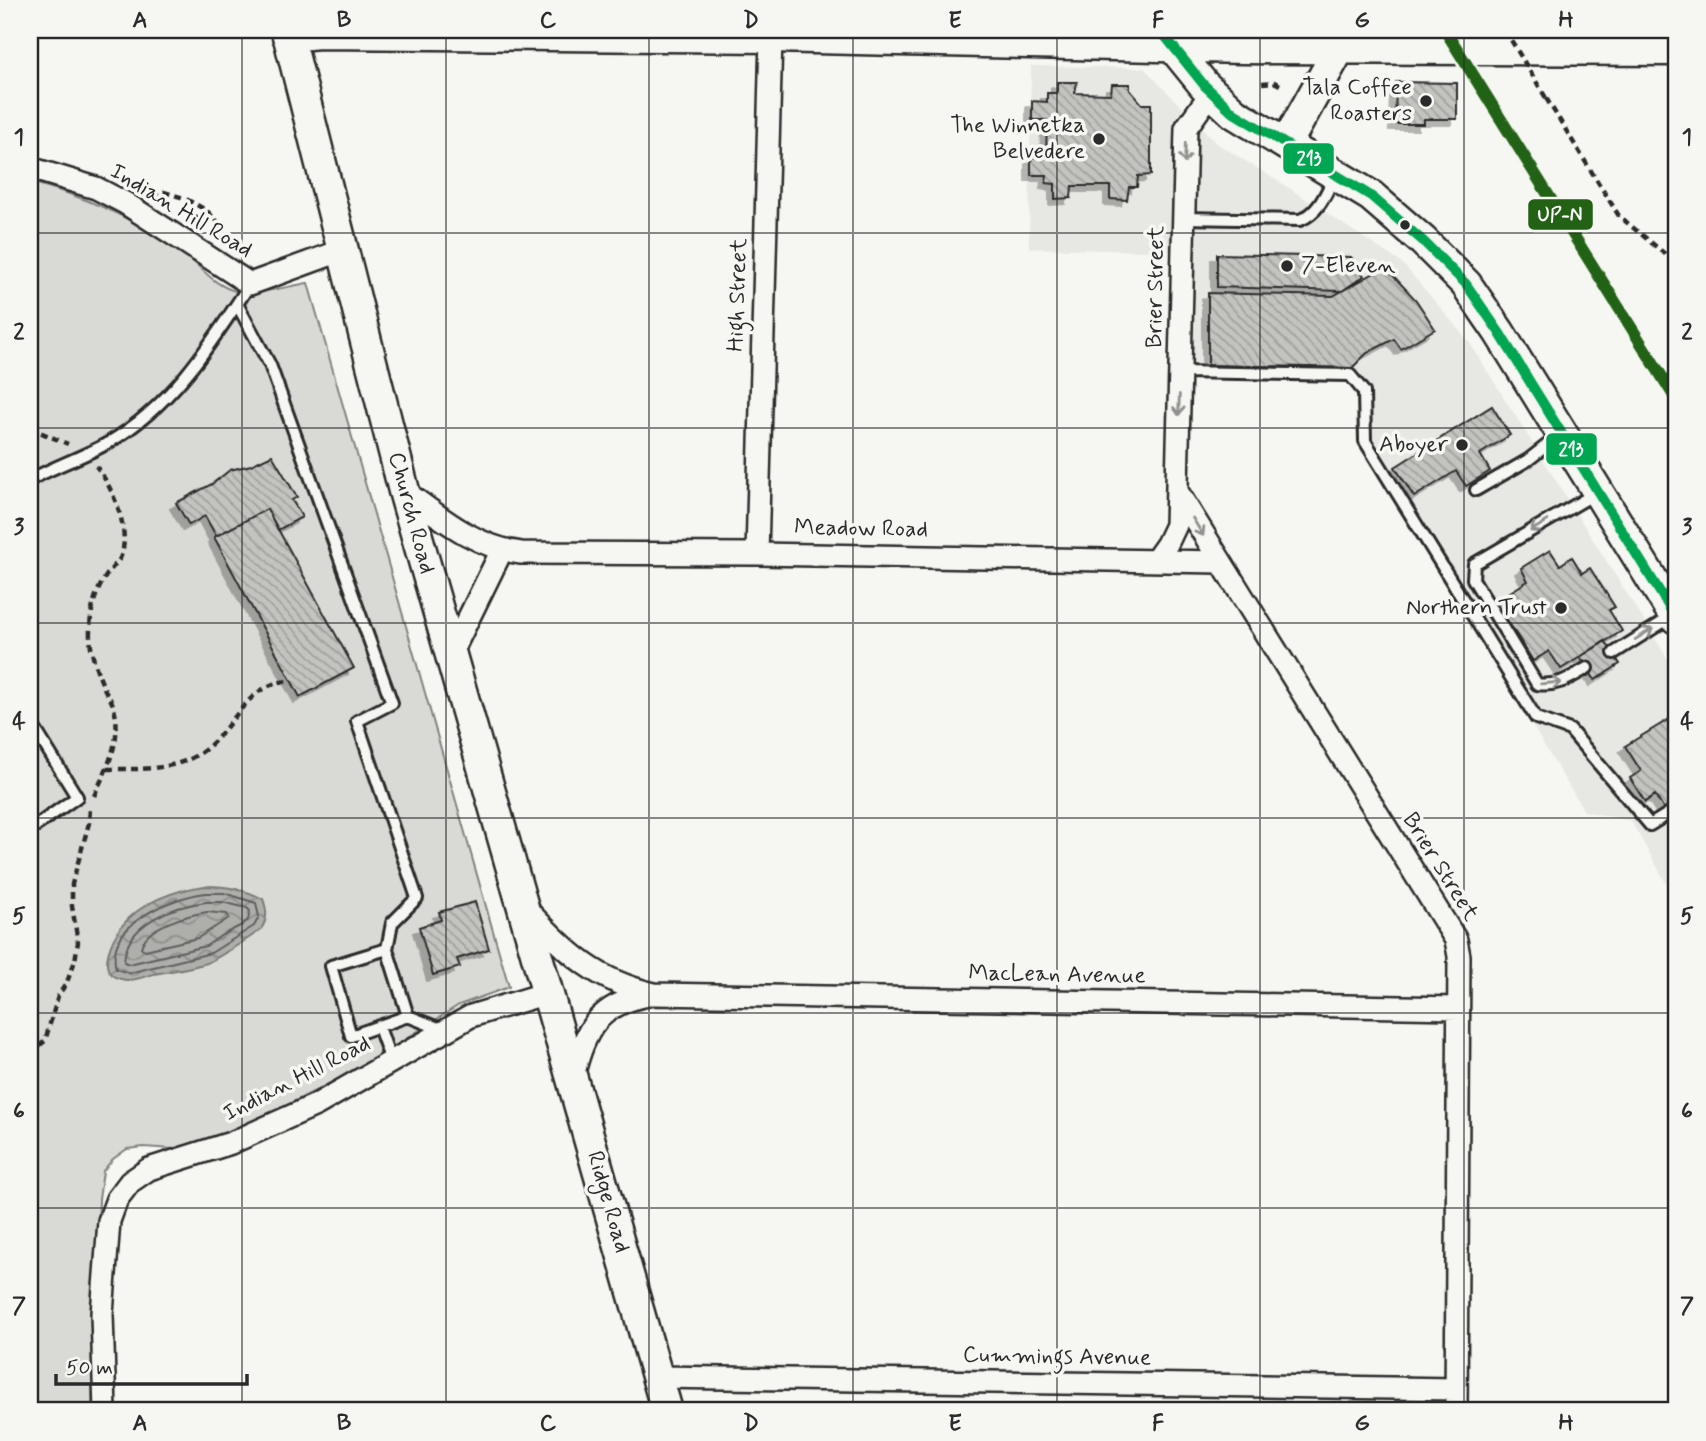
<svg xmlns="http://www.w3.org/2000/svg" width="1706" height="1441" font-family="Mynerve,sans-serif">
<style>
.built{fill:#e7e7e3}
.green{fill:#d9d9d5;stroke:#828280;stroke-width:2}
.water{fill:url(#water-waves);stroke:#7a7a78;stroke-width:2}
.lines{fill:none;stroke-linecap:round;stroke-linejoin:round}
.shore{stroke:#5f5f5e;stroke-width:2}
.building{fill:url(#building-back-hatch);stroke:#2b2b2b;stroke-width:2;filter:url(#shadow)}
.lane-casing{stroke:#2b2b2b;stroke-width:16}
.street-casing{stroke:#2b2b2b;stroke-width:26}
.secondary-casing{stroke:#2b2b2b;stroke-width:35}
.path{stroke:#2b2b2b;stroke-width:4.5;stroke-dasharray:7 5;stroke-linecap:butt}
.lane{stroke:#f6f6f2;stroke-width:10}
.street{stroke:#f6f6f2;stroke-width:21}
.secondary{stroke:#f6f6f2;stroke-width:30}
.path-bridge{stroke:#2b2b2b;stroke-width:4.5;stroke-dasharray:7 5;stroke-linecap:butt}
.bus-1-casing{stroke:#f6f6f2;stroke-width:16}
.bus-1{stroke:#00a651;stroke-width:10}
.rail-1-casing{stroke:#f6f6f2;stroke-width:18}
.rail-1{stroke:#236214;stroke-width:12}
.oneway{stroke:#90908e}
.grid{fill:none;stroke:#2b2b2b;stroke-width:2;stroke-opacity:0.55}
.poi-dot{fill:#2b2b2b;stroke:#f6f6f2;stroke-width:2.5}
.labels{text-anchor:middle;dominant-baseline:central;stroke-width:7;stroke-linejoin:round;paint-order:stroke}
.poi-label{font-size:23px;fill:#2b2b2b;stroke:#f6f6f2;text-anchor:end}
.street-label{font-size:23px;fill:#2b2b2b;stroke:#f6f6f2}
.line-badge{stroke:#f6f6f2;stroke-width:2.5}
.badge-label{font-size:19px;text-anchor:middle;font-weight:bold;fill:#fff}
.neatline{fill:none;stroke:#2b2b2b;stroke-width:2.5}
.grid-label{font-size:23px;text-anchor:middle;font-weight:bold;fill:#2b2b2b}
</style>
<defs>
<pattern id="water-waves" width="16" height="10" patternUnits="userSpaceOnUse" patternTransform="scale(1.75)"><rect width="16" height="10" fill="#aeaeab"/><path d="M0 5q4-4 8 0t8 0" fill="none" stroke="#8e8e8b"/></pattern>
<pattern id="building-back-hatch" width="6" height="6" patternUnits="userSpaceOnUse" patternTransform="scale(1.75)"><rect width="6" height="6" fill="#c3c3c0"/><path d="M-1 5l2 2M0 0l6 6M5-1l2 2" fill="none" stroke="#9f9f9c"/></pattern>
<filter id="shadow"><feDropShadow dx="-6" dy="6" stdDeviation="0" flood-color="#0004"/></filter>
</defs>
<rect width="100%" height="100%" fill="#f6f6f2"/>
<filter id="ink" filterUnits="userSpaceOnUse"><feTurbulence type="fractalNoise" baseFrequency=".0143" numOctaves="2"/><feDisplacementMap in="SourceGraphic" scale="14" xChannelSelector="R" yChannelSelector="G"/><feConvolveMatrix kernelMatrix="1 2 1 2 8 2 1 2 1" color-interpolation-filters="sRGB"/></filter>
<g filter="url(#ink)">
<path class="built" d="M1031 66 1144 68 1215 142 1289 188 1403 264 1469 342 1676 672V900L1631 821 1584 811 1367 454V391L1351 372 1185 367 1187 252 1029 248Z"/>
<path class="green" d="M30 182C86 197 126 215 175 247 196 260 210 284 235 291 255 297 287 286 308 283L509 987 459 1005 360 1068 250 1124 203 1143 173 1149 144 1147 127 1149 113 1159 103 1171 99 1199 92 1411H30Z"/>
<path class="water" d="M205 886C225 886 245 889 263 899 267 910 268 919 261 929 257 934 214 960 207 963 190 968 172 971 154 974 146 976 137 980 128 980 124 980 116 978 113 976 99 966 113 938 121 927 140 902 175 890 205 886Z"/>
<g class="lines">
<path class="shore" d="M206 893H224L256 903 259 917 254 926 211 953 129 973 116 969C104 924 172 897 206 893Z
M206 902H222L247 908 250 911 248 920 242 925 222 935 206 946 129 964 124 962C126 923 173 906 206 902Z
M207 912 227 914 229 918 198 938 145 950 141 948C145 926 188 915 207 912Z"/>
</g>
<path class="building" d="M1057 82H1077L1075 93 1111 94 1112 84H1130V90L1142 104H1151V175L1138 176 1137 187H1129L1127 200 1110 199V186H1072L1071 198 1055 199V184L1046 183 1047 175H1031V157L1046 158 1047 120H1032V101L1047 102V93H1057Z
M1396 82 1457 83V119H1424V124H1395Z
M1217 254 1351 257 1364 276 1342 291 1217 287Z
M1385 267 1416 300 1435 329 1401 349 1394 339 1367 353 1352 368 1208 365V293L1333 296Z
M1492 406 1510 435 1480 454 1490 471 1466 486 1456 471 1414 497 1395 467Z
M272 455 297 497 292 500 302 517 278 530 267 509 216 536 205 516 189 525 176 503 212 484 230 470 251 465Z
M267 509 354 668 300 697 214 537Z
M1550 550 1560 565 1572 557 1582 573 1590 568 1615 607 1609 610 1622 631 1561 669 1549 651 1533 661 1506 618 1513 614 1502 597 1528 581 1521 568Z
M1605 641 1620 664 1595 680 1580 657Z
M1676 715V807L1666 813 1655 795 1645 802 1630 778 1641 771 1625 746Z
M475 902 489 949 457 959 460 967 433 975 419 927 441 920 439 912Z"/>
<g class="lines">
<g class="lane-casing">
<path id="lane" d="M1183 218 1300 220C1319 213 1327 192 1335 175
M237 304 270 365 392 703 357 721 417 898 392 923 387 949 408 1016 351 1036 331 966 387 949
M1180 372 1350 375 1364 392 1365 441 1536 718 1570 730 1650 825 1676 809
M30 480C55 466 83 457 108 443 173 405 210 345 250 284
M1476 490 1528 460 1560 435
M1614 653 1671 617
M1587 668C1570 678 1557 687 1537 684L1473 579 1474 564 1596 493
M30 721 77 797 30 830
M408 1016 443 1030
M379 1027 391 1061"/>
</g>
<g class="street-casing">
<path id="street" d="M30 168 96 188 125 203 250 284 343 250
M404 491C441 518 475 547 521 553L757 554 1220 562
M1177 491 1456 940 1459 956 1456 1411
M757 554 771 37
M1155 561 1167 544 1176 525 1186 128 1211 93
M451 654 502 550
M524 907C567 951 592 980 654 994L1458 1008
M573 1077C584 1030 598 1004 649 995
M658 1377 1456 1389
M105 1411 102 1314 109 1221 117 1199 130 1182 149 1169 231 1143 316 1105 471 1016 547 993"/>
</g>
<g class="secondary-casing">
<path id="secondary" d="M287 30 404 491 667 1411
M288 36 319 33 771 37 1243 48 1676 50
M1165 37 1204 85 1234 113 1371 196 1423 241 1466 284 1499 332 1676 618
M1286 144 1339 49"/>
</g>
<path class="path" d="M1262 83 1274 82 1280 85
M1546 98 1619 216 1676 263
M152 195 164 192 184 198 206 210 218 222 220 239
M30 428 68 444
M107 769C137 769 170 771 197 755 231 736 245 681 291 681
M94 796C106 770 123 739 114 709 113 702 108 696 105 690 96 670 89 650 90 628 91 607 96 590 108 573 112 567 119 562 121 556 131 530 112 486 96 466
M30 1053 45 1041 58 996 67 982 75 961 78 942 72 906V884L89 823 90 808"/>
<use href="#lane" class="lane"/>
<use href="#street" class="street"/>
<use href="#secondary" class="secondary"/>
<path class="path-bridge" d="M1505 30 1546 98"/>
<g class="bus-1-casing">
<path id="bus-1" d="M1160 30 1204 85 1234 113 1371 196 1423 241 1466 284 1499 332 1676 618"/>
</g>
<use href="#bus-1" class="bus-1"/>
<g class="rail-1-casing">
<path id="rail-1" d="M1445 30 1676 399"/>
</g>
<use href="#rail-1" class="rail-1"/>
</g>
<defs><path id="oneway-shaft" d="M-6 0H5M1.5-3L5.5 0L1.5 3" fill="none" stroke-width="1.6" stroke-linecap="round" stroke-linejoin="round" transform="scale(1.75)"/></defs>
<g class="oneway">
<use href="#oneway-shaft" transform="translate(1185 153) rotate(92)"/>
<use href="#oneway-shaft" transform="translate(1179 405) rotate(92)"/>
<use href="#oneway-shaft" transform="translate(1539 526) rotate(149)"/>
<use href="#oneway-shaft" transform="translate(1198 527) rotate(59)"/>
<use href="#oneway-shaft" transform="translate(1644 634) rotate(-32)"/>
<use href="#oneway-shaft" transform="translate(1551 683) rotate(-5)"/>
</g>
</g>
<path class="grid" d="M242 30V1411M446 30V1411M649 30V1411M853 30V1411M1057 30V1411M1260 30V1411M1464 30V1411M30 233H1676M30 428H1676M30 623H1676M30 818H1676M30 1013H1676M30 1208H1676"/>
<g class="poi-dot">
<circle cx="1426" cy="101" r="7"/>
<circle cx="1099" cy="139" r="7"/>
<circle cx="1405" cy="225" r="6"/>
<circle cx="1287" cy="266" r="7"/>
<circle cx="1462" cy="445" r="7"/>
<circle cx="1561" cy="608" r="7"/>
</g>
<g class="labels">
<g class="poi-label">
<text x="1412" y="88">Tala Coffee<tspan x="1412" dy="26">Roasters</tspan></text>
<text x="1085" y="126">The Winnetka<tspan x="1085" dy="26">Belvedere</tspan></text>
<text x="1301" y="266" text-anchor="start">7-Eleven</text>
<text x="1448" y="445">Aboyer</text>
<text x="1547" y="608">Northern Trust</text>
</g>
<g class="street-label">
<text transform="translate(181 211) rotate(31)">Indian Hill Road</text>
<text transform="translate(1156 287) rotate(-89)">Brier Street</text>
<text transform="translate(738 295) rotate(-88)">High Street</text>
<text transform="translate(411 513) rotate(75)">Church Road</text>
<text transform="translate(861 529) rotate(1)">Meadow Road</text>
<text transform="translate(1440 867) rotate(58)">Brier Street</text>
<text transform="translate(1057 975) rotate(1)">MacLean Avenue</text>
<text transform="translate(297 1079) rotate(-27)">Indian Hill Road</text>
<text transform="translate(608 1202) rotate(74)">Ridge Road</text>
<text transform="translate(1057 1357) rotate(1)">Cummings Avenue</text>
</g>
</g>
<g class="line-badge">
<rect x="1282" y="142" width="53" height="33" rx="7" fill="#00a651"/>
<rect x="1527" y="198" width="67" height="33" rx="7" fill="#236214"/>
<rect x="1545" y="432" width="53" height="34" rx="7" fill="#00a651"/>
</g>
<g class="badge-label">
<text x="1309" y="165">213</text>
<text x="1560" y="221">UP-N</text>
<text x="1571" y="456">213</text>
</g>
<rect width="1706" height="1441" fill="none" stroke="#f6f6f2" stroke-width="77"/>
<path d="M56 1374v10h191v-10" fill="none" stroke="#2b2b2b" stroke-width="3.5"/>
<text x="66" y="1374" font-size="21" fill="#2b2b2b" stroke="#f6f6f2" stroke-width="5" paint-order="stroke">50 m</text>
<rect x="38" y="38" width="1630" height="1364" class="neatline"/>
<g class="grid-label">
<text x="140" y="27">A</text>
<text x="344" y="27">B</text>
<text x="548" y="27">C</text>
<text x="751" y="27">D</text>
<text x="955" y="27">E</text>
<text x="1158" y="27">F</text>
<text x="1362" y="27">G</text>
<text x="1566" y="27">H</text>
<text x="19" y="144">1</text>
<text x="1687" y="144">1</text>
<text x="19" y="339">2</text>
<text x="1687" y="339">2</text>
<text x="19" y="534">3</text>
<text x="1687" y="534">3</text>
<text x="19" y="728">4</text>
<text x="1687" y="728">4</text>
<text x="19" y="923">5</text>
<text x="1687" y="923">5</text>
<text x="19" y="1118">6</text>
<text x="1687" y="1118">6</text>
<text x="19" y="1313">7</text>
<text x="1687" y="1313">7</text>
<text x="140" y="1430">A</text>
<text x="344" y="1430">B</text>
<text x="548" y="1430">C</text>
<text x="751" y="1430">D</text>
<text x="955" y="1430">E</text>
<text x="1158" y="1430">F</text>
<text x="1362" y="1430">G</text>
<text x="1566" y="1430">H</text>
</g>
</svg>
